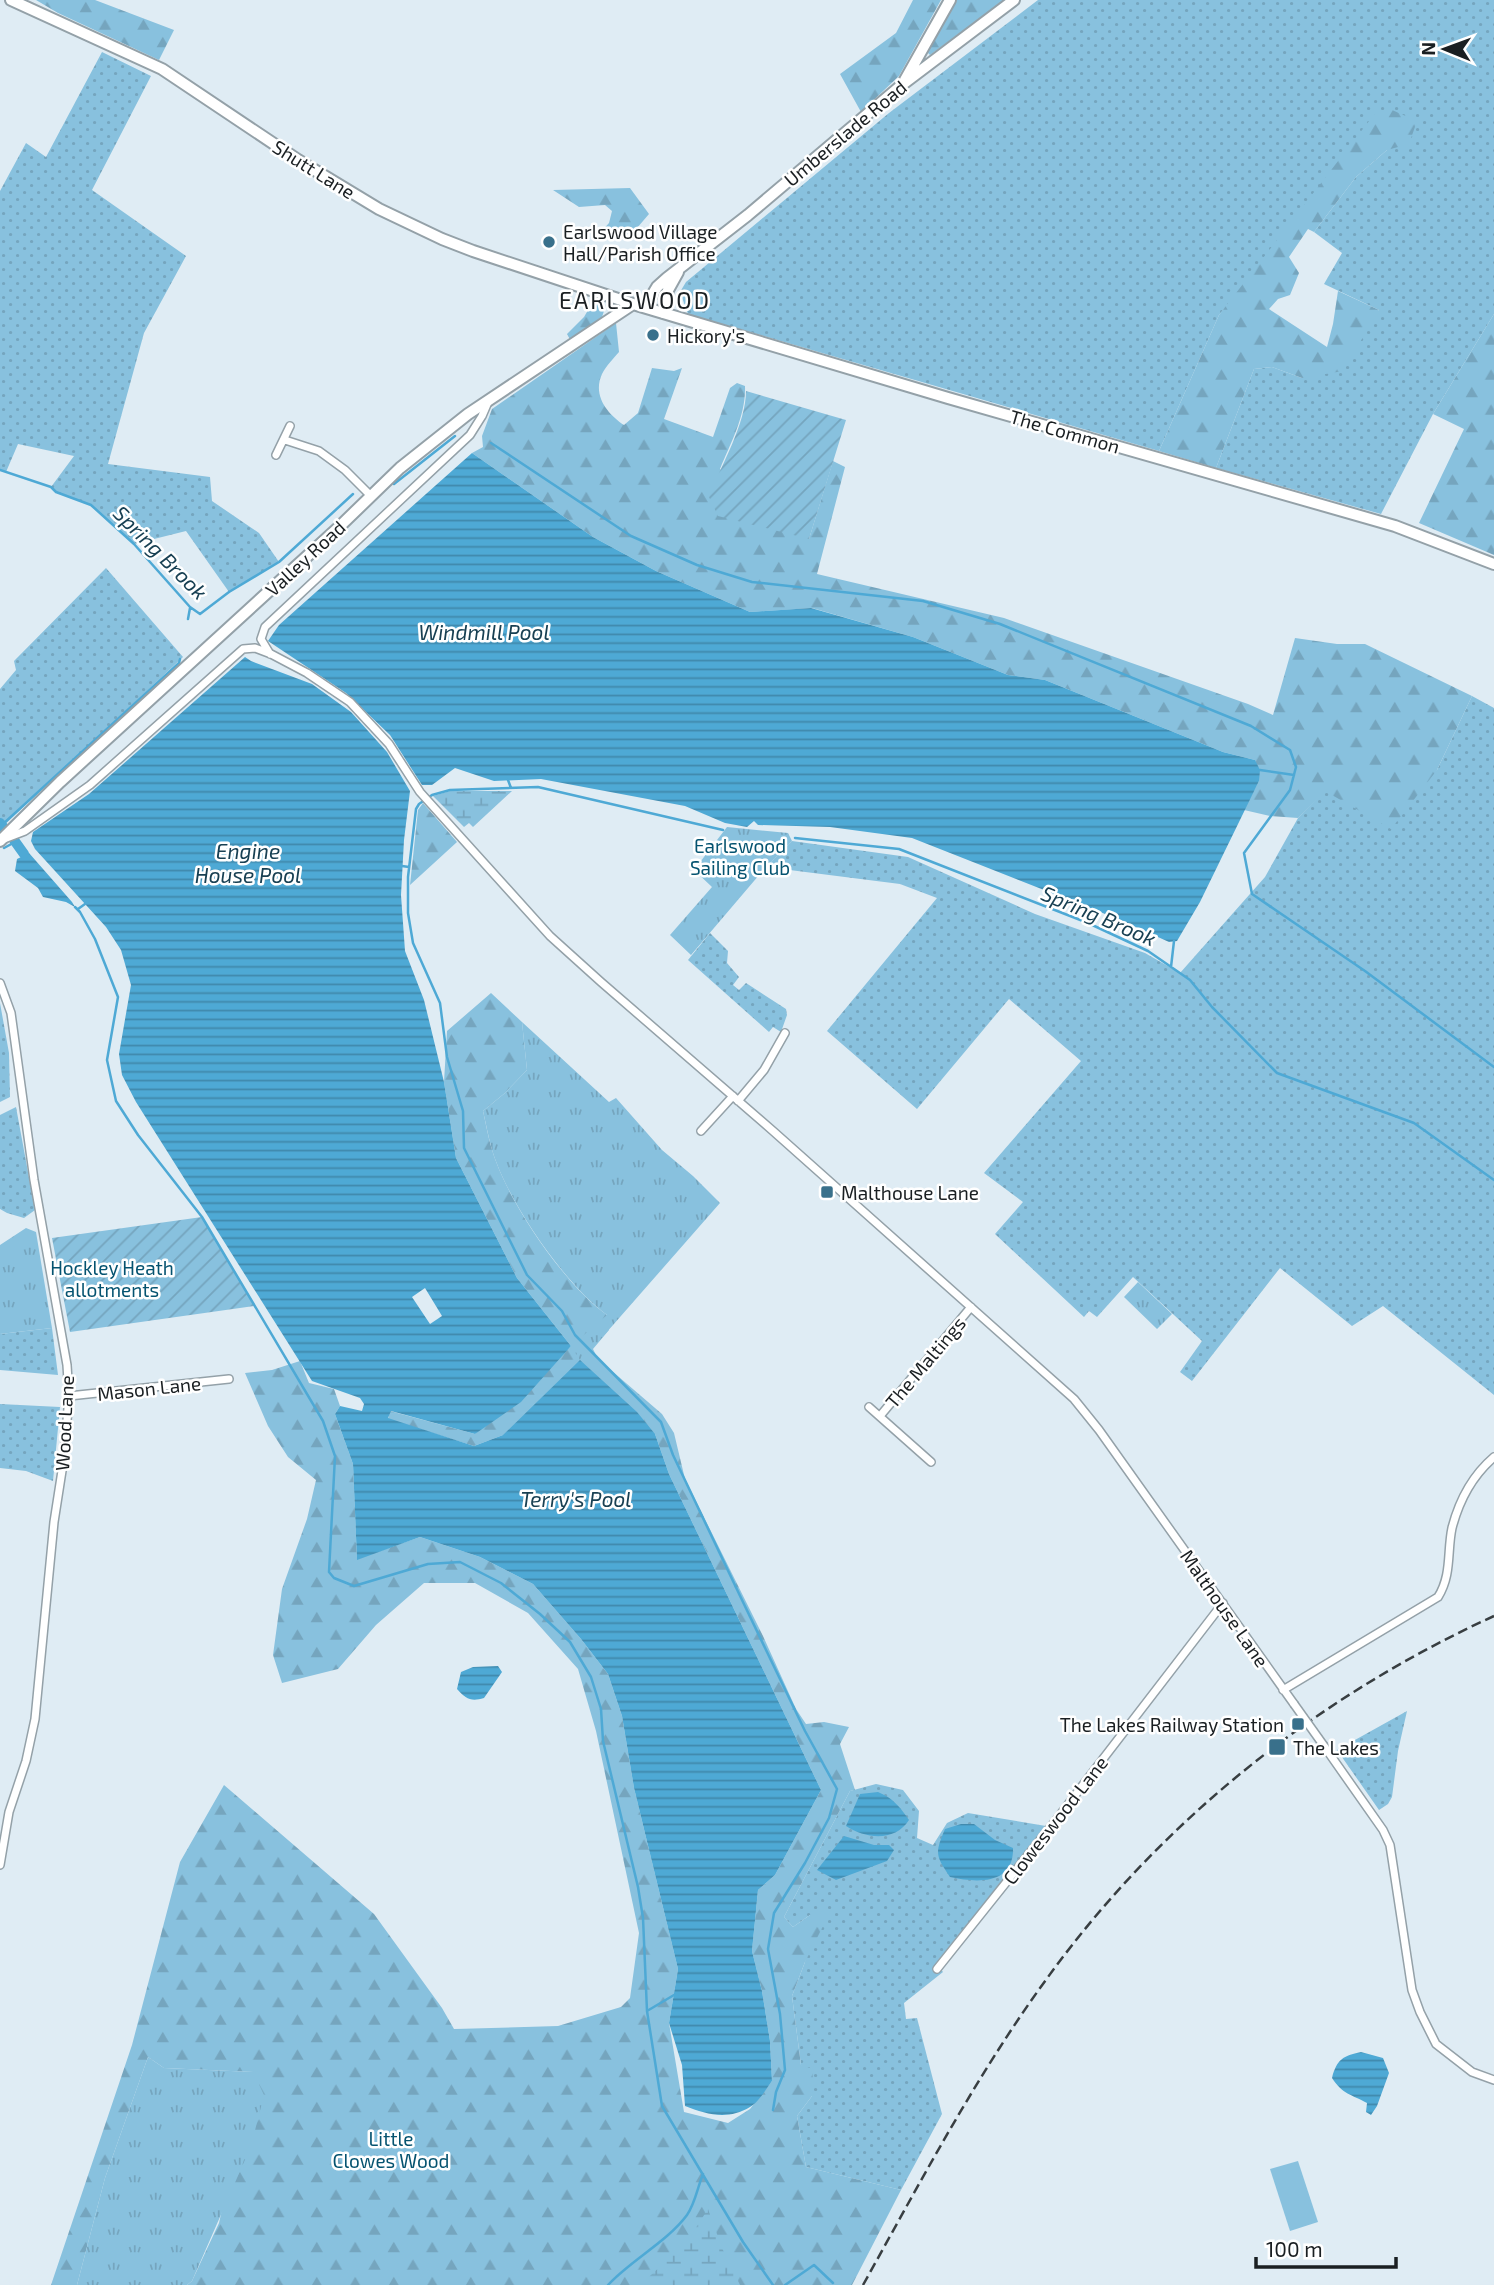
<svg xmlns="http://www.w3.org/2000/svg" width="1494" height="2285" font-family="'Exo 2',sans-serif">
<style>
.grass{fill:url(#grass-dots)}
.forest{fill:url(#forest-firs)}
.wetland{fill:url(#wetland-marsh)}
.park{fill:url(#park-tufts)}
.garden{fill:url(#garden-furrows)}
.pitch{fill:#88c1de}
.water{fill:url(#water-rules);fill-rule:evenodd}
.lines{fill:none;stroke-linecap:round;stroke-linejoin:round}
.stream{stroke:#4ea9d5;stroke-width:2.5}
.canal{stroke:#4ea9d5;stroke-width:10}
.street-casing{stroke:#94a1a8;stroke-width:10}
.secondary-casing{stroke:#94a1a8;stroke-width:14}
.street{stroke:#fff;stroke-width:7}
.secondary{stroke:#fff;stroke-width:10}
.rail{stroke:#383e41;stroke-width:2.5;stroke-dasharray:10 5;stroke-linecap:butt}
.street-bridge-casing{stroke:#94a1a8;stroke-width:10;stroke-linecap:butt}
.street-bridge{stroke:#fff;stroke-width:7}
.poi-dot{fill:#39708b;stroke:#fff;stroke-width:2.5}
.labels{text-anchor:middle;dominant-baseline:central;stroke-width:5;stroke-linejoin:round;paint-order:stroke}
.street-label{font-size:19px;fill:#1a1f22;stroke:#fff}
.poi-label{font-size:19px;fill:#1a1f22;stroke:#fff;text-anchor:start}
.park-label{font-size:19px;fill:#055370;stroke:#fff}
.water-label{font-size:21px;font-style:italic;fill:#184053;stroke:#fff}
.quarter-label{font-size:23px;letter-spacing:2px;fill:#1a1f22;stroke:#fff}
</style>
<defs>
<pattern id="grass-dots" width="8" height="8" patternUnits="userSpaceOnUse" patternTransform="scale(1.75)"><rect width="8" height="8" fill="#88c1de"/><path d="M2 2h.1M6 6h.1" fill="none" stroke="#75a5be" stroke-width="1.8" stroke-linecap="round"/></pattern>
<pattern id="forest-firs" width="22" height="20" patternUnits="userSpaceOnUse" patternTransform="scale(1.75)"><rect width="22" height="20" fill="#88c1de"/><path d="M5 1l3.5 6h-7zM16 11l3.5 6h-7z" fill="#75a5be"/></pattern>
<pattern id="wetland-marsh" width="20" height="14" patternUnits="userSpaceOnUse" patternTransform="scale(1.75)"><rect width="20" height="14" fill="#88c1de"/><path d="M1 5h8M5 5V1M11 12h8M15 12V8" fill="none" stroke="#75a5be"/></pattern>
<pattern id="park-tufts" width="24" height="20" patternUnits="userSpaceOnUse" patternTransform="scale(1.75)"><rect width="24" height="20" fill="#88c1de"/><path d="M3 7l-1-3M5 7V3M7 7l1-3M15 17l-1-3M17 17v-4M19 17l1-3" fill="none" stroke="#75a5be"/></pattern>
<pattern id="garden-furrows" width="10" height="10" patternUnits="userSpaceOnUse" patternTransform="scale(1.75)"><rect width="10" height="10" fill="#88c1de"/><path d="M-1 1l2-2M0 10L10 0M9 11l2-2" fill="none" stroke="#75a5be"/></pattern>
<pattern id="water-rules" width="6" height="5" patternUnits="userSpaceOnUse" patternTransform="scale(1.75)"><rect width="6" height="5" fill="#4ea9d5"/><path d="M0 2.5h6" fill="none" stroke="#4089ac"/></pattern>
</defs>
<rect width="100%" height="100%" fill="#dfecf4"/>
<path class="grass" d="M1038 0H1494V314L1433 414 1381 514 1216 468 1254 369 1272 367 1302 378 1379 310 1324 284 1342 253 1314 232 1356 177 1387 150 1392 110 1219 315 1159 451 688 314 680 292 686 282 889 113Z
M102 52 151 76 92 190 186 256 144 333 108 464 210 477 212 501 259 533 279 562 229 592 186 531 134 544 91 505 56 492 51 487 74 456 18 444 6 472 0 470V191L26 143 46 157Z
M106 568 183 657 3 826 0 823V689L16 670 14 661Z
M1472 696 1494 708V1395L1383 1306 1352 1326 1280 1268 1192 1381 1180 1372 1202 1341 1133 1277 1097 1317 1089 1311 1084 1317 995 1234 1023 1202 984 1173 1081 1061 1009 999 917 1109 827 1031 937 898 900 884 766 867 792 841 908 857 1035 914 1145 953 1180 973 1265 877 1298 818 1324 791 1437 770Z
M710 933 728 951 727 963 739 977 733 985 739 990 746 983 786 1009 787 1015 781 1032 773 1027 769 1032 688 960Z
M0 1003 9 1053 10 1097 0 1102Z
M16 1107 35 1210 24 1218 7 1213 0 1209V1115Z
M52 1328 58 1375 0 1370V1334Z
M0 1404 60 1407 53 1481 26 1471 0 1468Z
M1407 1711 1398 1751 1392 1797 1388 1804 1379 1810 1337 1750Z
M876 1784 903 1790 919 1811 917 1838 933 1845 947 1823 968 1813 1046 1826 936 1963 943 1972 904 2003 906 2019 917 2018 942 2114 901 2190 806 2167 797 2116 812 2096 801 2065 792 1996 805 1962 810 1915 793 1927 784 1917 850 1791Z"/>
<path class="forest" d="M36 0H95L174 30 159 60 58 13Z
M913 0H941L899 76 861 112 840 74 896 33Z
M957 0H1005L930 55 926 51Z
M1392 110 1417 121 1409 144 1387 150 1356 177 1314 232 1308 229 1289 257 1299 273 1290 295 1278 299 1269 309 1327 347 1333 324 1338 291 1379 310 1343 371 1302 378 1272 367 1254 369 1216 468 1159 451 1219 315 1376 112Z
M630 188 649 214 637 228 619 240 599 234 609 223 612 211 605 205 579 207 553 190Z
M594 300 604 304V311L602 317 571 341 567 334 584 317Z
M1494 314V555L1419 523 1464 429 1433 414Z
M616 323 619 352C614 358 606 366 602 374 592 396 608 414 624 425L638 413 652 368 674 371 682 368 664 419 713 437 730 388 737 383 745 386C746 416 731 442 720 469L809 539 833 461 845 467 817 574 1004 618 1248 704 1273 715 1295 638 1337 644H1365L1472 696 1437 770 1391 829 1325 791 1298 818 1270 816 1244 810 1259 781 1255 760 1223 752 1045 680 1008 675 913 637 812 608 750 612 656 571 593 537 472 453 483 447 482 436 492 409Z
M423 803 457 842 410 885 418 810Z
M491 993 522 1022 527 1070 505 1093 483 1111C487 1129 490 1147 497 1164 515 1211 566 1286 607 1315L609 1330 593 1349 598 1359 662 1414 674 1433 685 1479 763 1636 796 1709 806 1724 824 1722 849 1727 840 1744 855 1790 850 1791 784 1917 793 1927 810 1915 825 1910 827 1918 805 1962 792 1996 801 2065 813 2069 812 2096 797 2116 806 2167 901 2190 852 2285H187L192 2281 219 2223 253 2072 164 2068 148 2057 105 2178 77 2285H51L132 2045 180 1862 224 1785 374 1914 442 2008 454 2029 558 2026 621 2007 630 1998 639 1933 596 1731 578 1669 528 1613 475 1583H424L376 1625 338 1669 282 1683 273 1655 282 1589 307 1519 316 1480 288 1457 268 1426 245 1373 272 1370 300 1361 309 1383 334 1389 340 1406 335 1414 353 1464 357 1559 420 1537 480 1557 533 1584 581 1639 608 1674 622 1716 634 1788 678 1969 669 2023 684 2112 728 2123 750 2109 772 2081 770 2041 762 1991 752 1951 758 1890 775 1875 821 1790 669 1474 655 1434 503 1435 474 1446 388 1419 390 1411 475 1434 571 1346 517 1278 456 1158 444 1082 447 1031Z"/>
<path class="wetland" d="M450 791H512L473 827 469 823 464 827 433 796Z
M708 2209 722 2248 740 2285H640L686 2243Z"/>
<path class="park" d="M727 827 788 833 792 841 766 867 691 955 670 935 712 887 694 870Z
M522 1022 609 1102 616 1098 662 1150 693 1176 720 1203 592 1349 584 1353 580 1360 571 1346 607 1315C566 1285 515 1211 497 1164 490 1147 487 1128 483 1111L505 1093 527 1070Z
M26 1228 36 1232 52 1328 0 1334V1245Z
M1138 1282 1172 1314 1157 1329 1124 1297Z
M148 2057 164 2068 253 2072 264 2095 251 2146 192 2281 187 2285H77L105 2178Z"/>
<path class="garden" d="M746 391 846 420 809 539 718 516 709 497C721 465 746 424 746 391Z
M202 1217 254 1306 70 1332 52 1238Z"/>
<path class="pitch" d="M1298 2161 1318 2222 1290 2231 1270 2169Z"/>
<path class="water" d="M472 453 593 537 656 571 750 612 811 608 913 637 1008 675 1045 680 1223 752 1255 760 1260 770 1259 781 1200 902 1177 941 1169 942 1118 919 912 838 830 827 758 825 754 821 747 827 725 823 685 806 541 779 494 781 455 768 432 785H422L390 735 346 693 268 641 279 625Z
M245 657 251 661 312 684 351 712 387 752 410 791 404 840 401 895 405 951 424 1000 444 1082 456 1158 517 1278 571 1346 521 1402 475 1434 391 1411 388 1418 474 1446 503 1435 580 1360 637 1412 655 1434 669 1474 821 1790 775 1875 758 1890 752 1951 762 1991 770 2041 772 2081C766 2089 759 2102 750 2107 729 2120 707 2115 685 2106L682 2065 669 2023 678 1969 634 1788 622 1716 608 1674 581 1639 533 1584 480 1557 420 1537 357 1560 353 1464 335 1414 340 1406 362 1411 364 1404 360 1398 312 1381 136 1102 122 1075 119 1054 131 985 121 950 106 927 35 849 31 841 33 832 89 794ZM425 1288 442 1316 430 1324 412 1297Z
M29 853 72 902 75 907 66 902 43 897 38 888 15 871 17 859Z
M498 1666 502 1672 484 1698C471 1702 466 1699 457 1689L461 1672 473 1667Z
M878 1792C893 1798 900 1807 909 1820 895 1842 866 1839 846 1826L860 1794Z
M961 1824H974L995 1840 1013 1848C1014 1885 977 1883 950 1877 935 1855 935 1853 945 1829Z
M844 1836 874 1845H889L894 1850 887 1861 836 1880 817 1870Z
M1361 2052 1383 2058 1389 2073 1377 2106 1371 2115 1366 2112 1367 2103C1351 2094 1343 2095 1332 2078 1337 2059 1343 2056 1361 2052Z"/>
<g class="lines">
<path class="stream" d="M491 443 631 536 697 565 752 582 923 601 1000 624 1251 726 1290 750 1296 767 1290 790 1244 853 1252 894 1365 971 1494 1067
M0 470 51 487 56 492 91 505 134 544 190 607 200 614 229 592 279 562 353 494
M394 484 455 436
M188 619 190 608
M1260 770 1294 775
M508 780 511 788
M2 825 179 663 180 659
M723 830 538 787 450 790 432 795 419 804 416 809 408 877V913L413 943 440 1003 447 1057 463 1111 464 1148 527 1275 562 1311 575 1335 661 1422 673 1455 742 1600 805 1731 837 1789 829 1818 805 1863 774 1913 768 1949 780 2014 785 2070 776 2092 773 2110
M795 838 899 849 1088 923 1148 951 1190 980 1212 1007 1277 1073 1414 1123 1494 1180
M4 848 15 842
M402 866 409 867
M75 907 80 912 95 939 118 997 107 1060 116 1101 138 1135 202 1217 323 1421 335 1456 329 1572 334 1578 354 1586 428 1564 460 1562 501 1583 540 1614 570 1642 591 1677 601 1709 603 1741 638 1887 643 1918 647 2011 662 2106 743 2242 773 2285
M78 909 85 904
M1171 967 1174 941
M647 2011 674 1995
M608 2285C631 2260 667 2242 687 2215 695 2204 698 2186 703 2174
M785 2285 814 2265 833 2283"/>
<path class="canal" d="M0 823 5 829
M14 840 24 854"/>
<g class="street-casing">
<path id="street" d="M285 440 319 451 345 470 370 495
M276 455 290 426
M270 654 261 639 265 627 470 435 482 416 488 402
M4 839 25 831 90 785 243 649 255 648 271 654 307 673 350 702 389 744 420 792 550 936 601 982 773 1131 1074 1399 1099 1430 1294 1704
M0 983 11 1013 34 1180 67 1365 69 1396 64 1458 54 1522 35 1719 26 1761 9 1812 0 1865
M738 1101 764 1070 785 1033
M701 1131 733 1096
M69 1396 229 1379
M869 1407 931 1462
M880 1416 971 1307
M1283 1690 1438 1597C1452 1575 1447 1551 1452 1528 1459 1501 1473 1475 1494 1457
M1324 1746 1383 1830 1390 1845 1412 1990 1420 2012 1436 2044 1472 2072 1494 2080
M937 1969 1056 1820 1223 1603"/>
</g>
<g class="secondary-casing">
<path id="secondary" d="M11 0 162 69 298 160 379 209 442 239 473 251 633 304 948 398 1395 526 1494 564
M905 80 950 0
M645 307 657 287 667 278 748 215 903 84 1014 0
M663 313 668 290 678 272
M0 841 60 782 337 529 400 468 468 414 633 304"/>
</g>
<use href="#street" class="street"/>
<use href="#secondary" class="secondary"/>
<path class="rail" d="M863 2285C921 2181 977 2074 1048 1977 1162 1820 1317 1697 1494 1616"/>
<g class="street-bridge-casing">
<path id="street-bridge" d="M1294 1704 1324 1746"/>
</g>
<use href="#street-bridge" class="street-bridge"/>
</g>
<g class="poi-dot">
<circle cx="549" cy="242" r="7"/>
<circle cx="653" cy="335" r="7"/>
<rect x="820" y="1185" width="14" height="14" rx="3.5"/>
<rect x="1291" y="1717" width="14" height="14" rx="3.5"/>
<rect x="1268" y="1738" width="18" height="18" rx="3.5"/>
</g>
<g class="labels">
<g class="street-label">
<text transform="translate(845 133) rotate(-40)">Umberslade Road</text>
<text transform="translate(314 169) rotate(32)">Shutt Lane</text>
<text transform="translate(1065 431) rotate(16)">The Common</text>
<text transform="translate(305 558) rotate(-43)">Valley Road</text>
<text transform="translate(925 1362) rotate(-50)">The Maltings</text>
<text transform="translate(149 1388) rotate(-6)">Mason Lane</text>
<text transform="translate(64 1423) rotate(-87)">Wood Lane</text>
<text transform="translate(1225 1608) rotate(55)">Malthouse Lane</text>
<text transform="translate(1055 1820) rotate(-52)">Cloweswood Lane</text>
</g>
<g class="poi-label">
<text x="563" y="231">Earlswood Village<tspan x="563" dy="22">Hall/Parish Office</tspan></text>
<text x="667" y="335">Hickory's</text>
<text x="841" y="1192">Malthouse Lane</text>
<text x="1284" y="1724" text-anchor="end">The Lakes Railway Station</text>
<text x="1293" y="1747">The Lakes</text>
</g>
<g class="park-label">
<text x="740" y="845">Earlswood<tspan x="740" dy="22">Sailing Club</tspan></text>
<text x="112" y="1267">Hockley Heath<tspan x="112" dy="22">allotments</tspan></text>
<text x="391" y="2138">Little<tspan x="391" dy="22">Clowes Wood</tspan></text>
</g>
<g class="water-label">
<text transform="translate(161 552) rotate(45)">Spring Brook</text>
<text x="484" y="631">Windmill Pool</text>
<text x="248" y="850">Engine<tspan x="248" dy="24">House Pool</tspan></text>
<text transform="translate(1099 915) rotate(23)">Spring Brook</text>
<text x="576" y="1498">Terry's Pool</text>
</g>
<g class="quarter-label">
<text x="635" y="300">EARLSWOOD</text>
</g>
</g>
<g transform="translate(1445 49) rotate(271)" stroke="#ffffff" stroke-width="5" paint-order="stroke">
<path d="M0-5L12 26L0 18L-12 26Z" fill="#1a1f22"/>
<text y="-10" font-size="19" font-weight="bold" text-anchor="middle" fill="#1a1f22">N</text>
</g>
<path d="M1256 2257v10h140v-10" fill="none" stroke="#1a1f22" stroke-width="3.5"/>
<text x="1266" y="2257" font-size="21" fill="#1a1f22" stroke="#ffffff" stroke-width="5" paint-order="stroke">100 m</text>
</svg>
